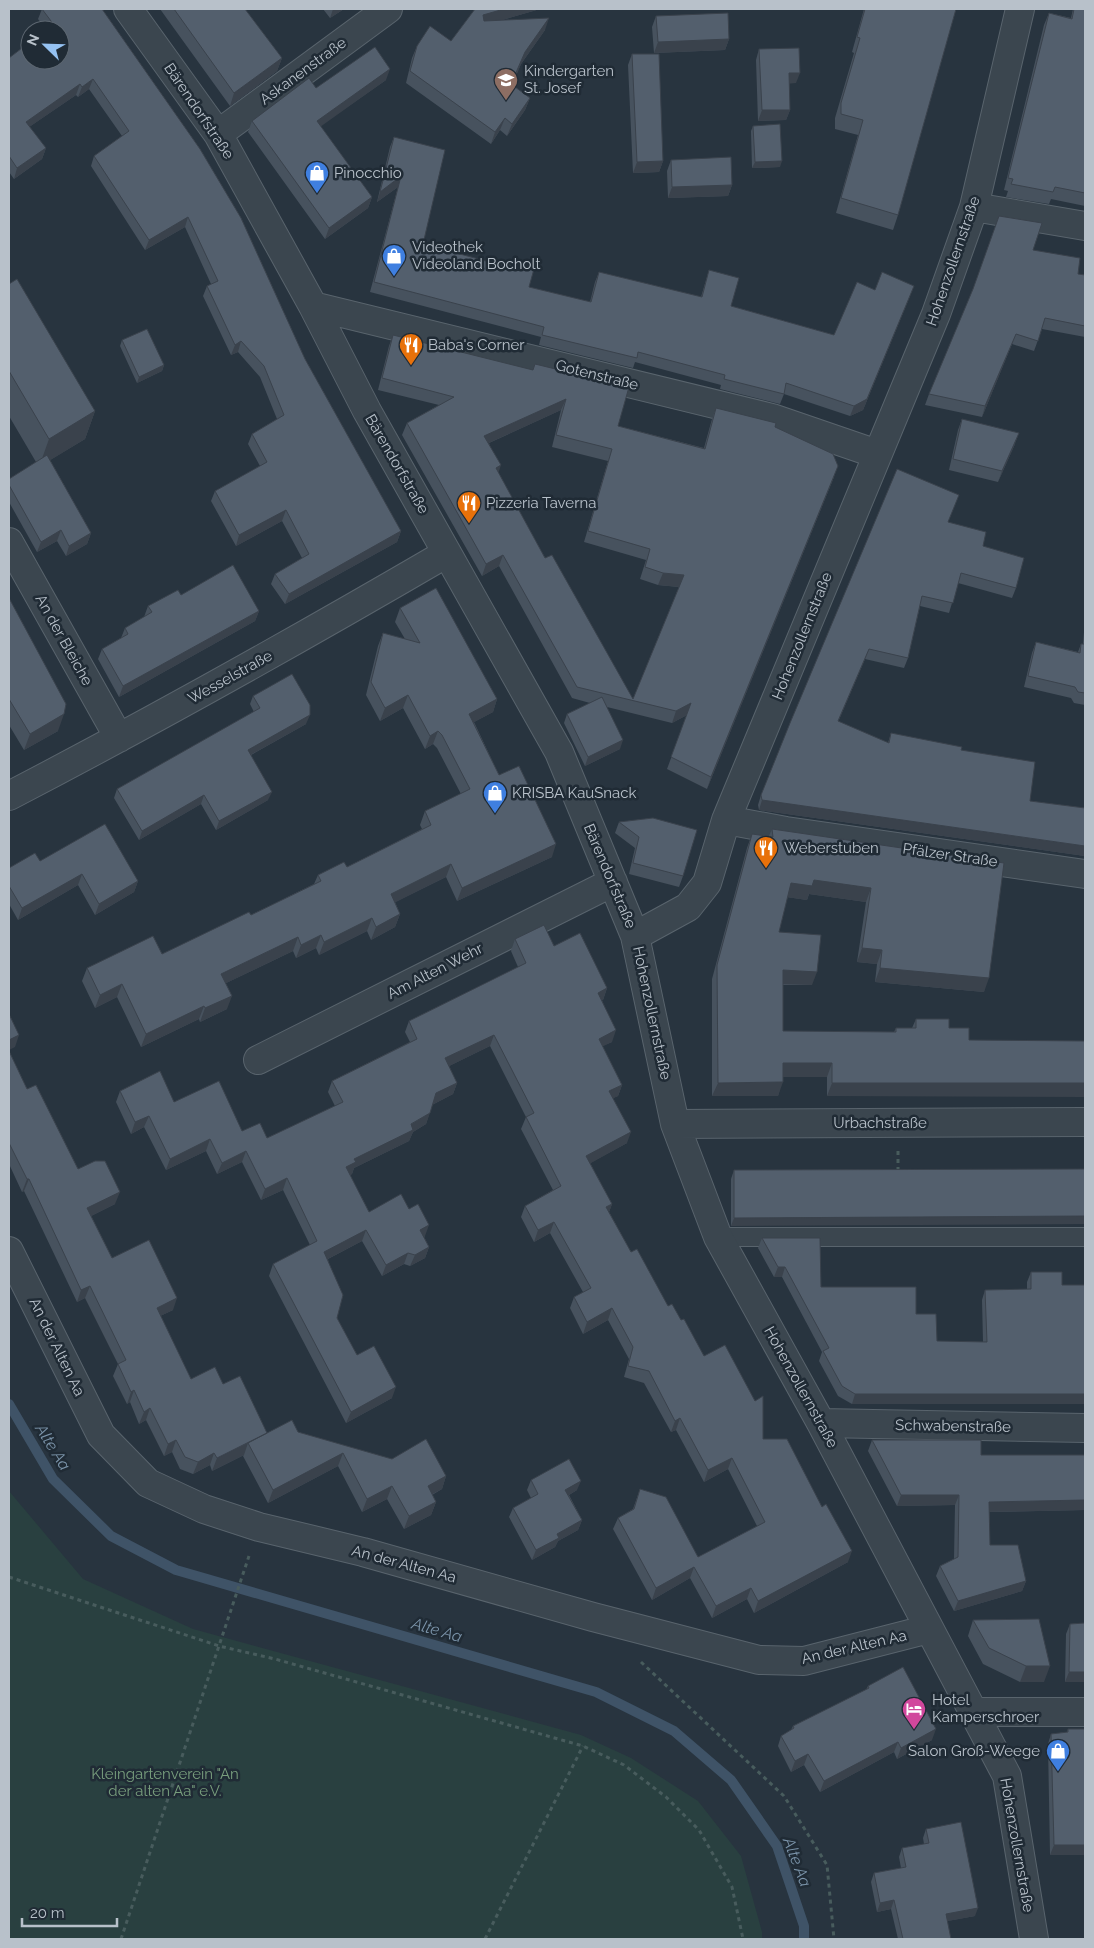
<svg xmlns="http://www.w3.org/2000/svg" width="1094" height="1948" font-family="Raleway,sans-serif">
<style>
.green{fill:#294040}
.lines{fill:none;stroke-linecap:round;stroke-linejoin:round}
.stream{stroke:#3f5367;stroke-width:10}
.service-casing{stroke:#59646d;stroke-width:20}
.minor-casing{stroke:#59646d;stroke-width:30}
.path{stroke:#485c5d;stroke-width:3;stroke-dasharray:4 4;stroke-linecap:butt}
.service{stroke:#3b464f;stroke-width:18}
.minor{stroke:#3b464f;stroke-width:28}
.wall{fill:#47525e;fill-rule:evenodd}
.shaded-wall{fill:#3a424c}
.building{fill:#535f6d;stroke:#3a424c;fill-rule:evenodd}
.labels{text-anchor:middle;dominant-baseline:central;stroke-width:5;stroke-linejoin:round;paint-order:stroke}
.street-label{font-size:15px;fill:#b8c1ca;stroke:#202b35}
.poi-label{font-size:15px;fill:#b8c1ca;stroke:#202b35;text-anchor:start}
.park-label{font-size:15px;fill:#789e7d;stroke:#202b35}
.water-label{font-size:16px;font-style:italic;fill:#7b94aa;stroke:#202b35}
</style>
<rect width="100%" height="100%" fill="#28343f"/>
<path class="green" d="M9 1491 83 1579 193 1629 581 1735 631 1758 698 1801 741 1856 762 1932V1939H9Z"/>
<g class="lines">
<path class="stream" d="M9 1404 53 1479 111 1536 176 1570 596 1692 674 1731 731 1780 777 1846 804 1926V1939"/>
<g class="service-casing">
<path id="service" d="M718 1237H1085"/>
</g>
<g class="minor-casing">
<path id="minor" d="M128 9 218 134 313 306 367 411 559 752 635 936 675 1124 718 1237 821 1423 1007 1776 1034 1939
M218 134 388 9
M974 207 1085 226
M313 306 772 418 877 454
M9 542 119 738
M9 796C157 719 303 637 447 553
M726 820 786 831 1085 874
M635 936 688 907 707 883 726 820 936 314 974 207 1020 9
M258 1060 613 882
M675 1124 1085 1122
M9 1251 101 1435 148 1483 204 1509 259 1527 363 1552 593 1617 759 1660 804 1661 929 1629
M821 1423 1085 1428
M971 1712H1085"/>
</g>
<path class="path" d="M898 1151V1173
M9 1577 219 1646 275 1659 583 1746 624 1765 666 1797 699 1830 732 1887 743 1939
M641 1662 784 1796 827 1865 834 1939
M121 1939 249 1556
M485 1939 583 1746"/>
<use href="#service" class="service"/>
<use href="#minor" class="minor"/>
</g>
<path class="wall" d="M42 9H102L200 149 241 218 305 359 401 531 397 542 285 604 271 584 275 574 302 558 282 521 236 546 211 501 215 491 260 466 248 444 252 434 277 419 260 377 238 352 231 355 203 296 207 286 211 284 185 227 145 250 91 166 94 156 122 136 89 89 78 97 76 95 29 127 46 148 42 159 14 179 9 172V58L30 42V60H60V30H46L38 19Z
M160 9H245L282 58 277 71 230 106Z
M323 9H344L330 18Z
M475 9H540L502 20 545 30 521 64 512 85 530 98 525 110 507 136 500 130 491 144 406 83 412 58 417 46 451 41Z
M864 9H956L898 215 893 230 836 213 858 135 835 129V118L854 53 852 52Z
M1073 9H1085V206L1051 199 1049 204 1006 197 1008 191 1004 190 1044 25 1049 13 1071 18Z
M656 16 729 39 725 50 654 53 652 27Z
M759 49 796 83H789L790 110 786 120 758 121 756 60Z
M632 54 663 161 659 172 633 173 628 65Z
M386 80 320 126 372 197 368 208 325 239 248 132 252 121 316 88Z
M753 126 780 167 752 168 751 131Z
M394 137 423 244 529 287 590 302 595 282 599 272 701 297 709 270 731 306 834 335 875 290 910 296 863 410 850 416 784 394 780 404 720 389 721 385 635 362 633 368 539 345 541 337 370 292 398 187 377 202 390 147Z
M671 160 732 185 728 196 668 198 667 171Z
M1033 250 1078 274 1085 275V337L1042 329 1034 351 1012 344 982 417 925 405 929 394Z
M9 284 95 411 85 439 50 460 91 533 87 544 66 556 57 541 37 552 9 502V479L36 462 9 416Z
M393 335 533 370 535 364 618 426 704 448 712 419 716 408 775 427 834 477 707 789 667 769 687 715 672 723 607 707 620 749 585 766 564 723 567 714 590 703 572 698 499 566 482 576 402 435 407 423 439 405 378 390 389 346ZM561 410 552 447 608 461 584 542 646 560 640 579 658 585 679 587 633 699 545 558 498 473 489 443Z
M122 340 164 365 162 371 137 383 120 346Z
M962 419 1015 444 998 482 949 470 958 430Z
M948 522 983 546 1016 588 1012 598 958 583 949 613 920 606 908 658 904 668 865 659 838 722 888 743 891 733 961 750 1030 801 1085 808V856L759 810 758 805 761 795Z
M181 595 259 611 255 621 119 697 98 659 102 649 121 638 125 628 144 617 148 606Z
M9 598 58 731 24 750 9 725Z
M400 608 497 699 493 712 474 722 499 775 552 857 457 901 446 877 395 902 400 914 395 927 371 940 367 931 319 955 316 948 296 958 293 951 226 983 227 1009 200 1022 199 1019 141 1047 117 997 95 1008 82 981 87 968 162 954 251 915 314 884 318 875 347 867 422 829 420 825 425 811 461 794 437 748 433 744 425 749 403 708 380 721 366 695 378 646 383 633 405 639 395 622Z
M1085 620V705L1074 703 1071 698 1024 687 1032 653 1036 642 1078 652 1081 644H1083Z
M253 696 306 724 251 755 268 800 216 830 201 804 139 840 114 798 117 789 254 712 250 704Z
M653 818 683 876 679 887 629 874 635 848 615 833 619 822Z
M772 829 1004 863 984 992 875 982 877 964 857 962 866 902 809 894 807 900 787 897 779 932 812 985H783V1031L894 1032 896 1028H912L916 1019H949L827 1096V1077H783L778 1096H712V979L747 848 752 834 769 836Z
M40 861 138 881 134 892 95 915 78 885 18 920 9 904V868Z
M515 939 554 946 607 988 603 1000H602L612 1042 602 1046 622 1085 618 1096 613 1098 627 1143 590 1163 612 1204 609 1212 631 1252 668 1306 681 1320 704 1356 763 1439 848 1562 754 1613 747 1599 712 1618 690 1578 652 1600 613 1529 618 1518 633 1509 640 1489 698 1557 757 1526 728 1469 704 1482 676 1430 671 1432 644 1383 624 1377 629 1359 608 1320 583 1334 570 1308 574 1297 583 1292 550 1233 534 1242 521 1217 525 1206 553 1190 521 1129 526 1117 490 1046 449 1066 457 1083 453 1094 432 1105 426 1124 413 1132 409 1141 354 1168 352 1174 350 1175 369 1212 425 1236 424 1237 429 1247 425 1258 410 1266 404 1264 382 1276 362 1241 328 1259 337 1318 357 1355 392 1398 346 1423 269 1276 273 1264 310 1245 283 1190 261 1200 242 1162 217 1174 206 1151 166 1170 144 1127 131 1134 116 1102 120 1091 174 1102 242 1131 267 1138 335 1106 328 1092 332 1081 410 1042 405 1032 409 1021 518 967 511 951Z
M9 1051 27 1089 78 1169 115 1204 91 1216 112 1258 173 1310 160 1316 191 1379 223 1384 267 1433 298 1432 446 1476 442 1489 432 1495 436 1502 431 1515 404 1529 387 1499 362 1512 338 1466 268 1503 243 1456 244 1455 212 1471 210 1465 193 1474 180 1469 172 1452 164 1456 146 1420 139 1424 130 1402 127 1404 113 1376 118 1364 85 1298 77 1302 24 1191 22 1192 9 1164Z
M1085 1169 731 1226V1179L734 1170Z
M762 1238 821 1287 916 1314 937 1341 983 1342 982 1300 985 1290 1027 1289V1282L1031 1272 1062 1285 1085 1404H852L838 1396 819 1361 822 1352 782 1277H774L758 1248Z
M872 1440 981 1455 1085 1510 989 1512 990 1545 1026 1581 1022 1591 954 1611 936 1576 940 1566 954 1559 955 1505 897 1506 868 1451Z
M531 1480 577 1490 569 1495 582 1520 578 1530 558 1541 555 1547 532 1560 509 1517 513 1508 531 1498 527 1490Z
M1085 1604V1682H1065L1066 1634 1070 1624 1084 1623V1608Z
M973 1620 1044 1682H1020L983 1664 968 1636Z
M868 1686 932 1740 897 1759 894 1752 820 1792 804 1765 791 1772 778 1746 781 1736 791 1730 793 1726 866 1690Z
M1068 1729H1085V1855H1050L1048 1744 1051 1734 1067 1732Z
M926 1829 975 1916 947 1921 951 1939H898L891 1909 877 1912 871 1882 874 1873 901 1868 899 1857 902 1848 924 1844 923 1838Z"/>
<path class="shaded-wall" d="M333 9H344L330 18Z
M504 9H540L478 27 483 15Z
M549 18 545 30 521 64 507 96 525 52Z
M729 39 725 50 654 53 658 42Z
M282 58 277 71 230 106 234 93Z
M390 69 386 80 313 132 317 121Z
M789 73H800L796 83 785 84Z
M93 79 89 89 78 97 82 87Z
M80 84 76 95 22 132 26 122Z
M530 98 525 110 507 136 512 124Z
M762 110H790L786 120 758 121Z
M505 118 500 130 491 144 495 132Z
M46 148 42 159 14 179 17 168Z
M663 161 659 172 633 173 637 162Z
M782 161 780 167 752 168 755 162Z
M401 176 398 187 377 202 380 192Z
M732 185 728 196 668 198 672 187Z
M372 197 368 208 325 239 329 228Z
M188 217 185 227 145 250 149 240Z
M914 286 863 410 850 416 854 406Z
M1016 334 1012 344 982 417 985 406Z
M241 341 238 352 231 355 235 345Z
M164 365 162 371 137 383 139 377Z
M566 399 561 410 480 447 484 436Z
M95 411 85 439 39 467 49 439Z
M1019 433 1015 444 998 482 1002 471Z
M501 465 497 477 496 468Z
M838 466 834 477 707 789 711 777Z
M286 510 282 521 236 546 239 535Z
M61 530 57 541 37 552 41 542Z
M401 531 397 542 285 604 289 594Z
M91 533 87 544 66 556 69 546Z
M503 555 499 566 482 576 486 564Z
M663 573 684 575 680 587 658 585Z
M259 611 255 621 119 697 123 686Z
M869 649 865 659 834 731 838 721Z
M408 695 403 708 380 721 385 708Z
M497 699 493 712 465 727 469 714Z
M691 703 687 715 672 723 676 711Z
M64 714 58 731 24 750 30 734Z
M310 715 306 724 245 758 248 750Z
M438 731 433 744 425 749 430 736Z
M623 740 620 749 585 766 588 757Z
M272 792 268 800 216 830 219 821Z
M204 795 201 804 139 840 142 831Z
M762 800 1085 846V856L759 810Z
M556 844 552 857 457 901 462 888Z
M451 864 446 877 386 907 391 894Z
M82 874 78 885 18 920 22 908Z
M814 880 871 888 866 902 809 894 807 900 786 897 791 883Z
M138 881 134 892 95 915 99 904Z
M400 914 395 927 371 940 376 927Z
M372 918 367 931 319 955 324 942Z
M321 935 316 948 296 958 301 945Z
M298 937 293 951 216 988 221 974Z
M862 948 882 950 877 964 857 962Z
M880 968 989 978 984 992 875 982Z
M783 970 817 972 812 985 778 984Z
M122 984 117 997 95 1008 100 995Z
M607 988 603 1000 594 1004 598 993Z
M232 996 227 1009 200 1022 205 1008Z
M204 1006 199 1019 141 1047 146 1034Z
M616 1030 612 1042 595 1050 599 1039Z
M19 1035 15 1047 9 1050V1040Z
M494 1035 490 1046 441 1070 445 1058Z
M783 1063H832L827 1077H778Z
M783 1082 778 1096H712L718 1083Z
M457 1083 453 1094 432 1105 436 1093Z
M832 1083H1085V1097L827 1096Z
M622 1085 618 1096 605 1102 609 1091Z
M430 1113 426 1124 413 1132 409 1141 354 1168 352 1174 342 1178 346 1167 354 1159Z
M149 1116 144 1127 131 1134 135 1122Z
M631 1132 627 1143 582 1168 586 1156Z
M210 1139 206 1151 166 1170 170 1159Z
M246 1151 242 1162 217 1174 222 1163Z
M287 1178 283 1190 261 1200 265 1189Z
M27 1179H29L24 1191 22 1192Z
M120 1192 115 1204 83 1220 87 1208Z
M612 1204 608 1215 606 1207Z
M1085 1216V1224L731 1226 734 1218Z
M554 1222 550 1233 534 1242 538 1230Z
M429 1225 425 1236 416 1241 420 1230Z
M366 1230 362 1241 320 1263 324 1252Z
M429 1247 425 1258 410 1266 415 1255Z
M408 1253 404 1264 382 1276 386 1265Z
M778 1267H785L782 1277H774Z
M90 1286 85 1298 77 1302 81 1290Z
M177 1298 173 1310 152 1320 157 1308Z
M612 1308 608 1320 583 1334 587 1322Z
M396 1387 392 1398 346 1423 351 1412Z
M134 1390 130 1402 127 1404 131 1392Z
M855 1394H1085V1404H852Z
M150 1408 146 1420 139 1424 144 1412Z
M680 1418 676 1430 671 1432 675 1421Z
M176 1440 172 1452 164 1456 168 1444Z
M248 1443 244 1455 212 1471 217 1458Z
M214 1453 210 1465 193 1474 198 1462Z
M343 1453 338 1466 268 1503 273 1490Z
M732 1458 728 1469 704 1482 708 1470Z
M446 1476 442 1489 423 1499 428 1486Z
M581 1481 577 1490 562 1499 565 1490Z
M392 1486 387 1499 362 1512 367 1499Z
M901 1495H959L955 1505 897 1506Z
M1085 1500V1510L986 1512 989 1502Z
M436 1502 431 1515 404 1529 409 1516Z
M582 1520 578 1530 558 1541 555 1547 532 1560 536 1550 557 1534Z
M852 1551 848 1562 754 1613 758 1601Z
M694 1567 690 1578 652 1600 656 1588Z
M1026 1581 1022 1591 954 1611 958 1601Z
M751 1588 747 1599 712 1618 716 1606Z
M1026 1666H1050L1044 1682H1020Z
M1069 1672H1085V1682H1065Z
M936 1729 932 1740 897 1759 901 1748Z
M898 1742 894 1752 820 1792 824 1781Z
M808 1754 804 1765 791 1772 795 1761Z
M1054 1845H1085V1855H1050Z
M894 1900 891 1909 877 1912 880 1903Z
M978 1908 975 1916 943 1922 946 1914Z"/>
<path class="building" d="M42 9H102L200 149 241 218 305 359 401 531 289 594 275 574 309 554 286 510 239 535 215 491 267 462 252 434 284 415 264 366 241 341 235 345 207 286 218 281 188 217 149 240 94 156 129 131 93 79 82 87 80 84 26 122 46 148 17 168 9 156V58L30 42V60H60V30H48L54 25Z
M174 9H245L282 58 234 93Z
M475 9H504L483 15 484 21 549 18 525 52 511 84 530 98 512 124 505 118 495 132 410 71 417 46 430 26 451 41Z
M865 9H956L898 215 841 198 863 120 841 114V103L860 38 857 37Z
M1074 9H1085V193L1055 187 1053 192 1011 184 1013 179 1008 178 1049 13 1072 19Z
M728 13 729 39 658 42 656 16Z
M375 47 390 69 317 121 372 197 329 228 252 121 309 78 316 88Z
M799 48 800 73H789L790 110H762L759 49Z
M632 54H659L663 161 637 162Z
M780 124 782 161 755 162 753 126Z
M394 137 445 150 423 244 486 261 487 257 534 269 529 287 591 302 599 272 702 297 709 270 739 278 731 306 834 335 857 282 875 290 882 272 914 286 867 399 854 406 786 383 784 394 724 379 725 375 638 352 637 358 542 335 544 327 374 282 401 176 380 192Z
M731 157 732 185 672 187 671 160Z
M999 216 1042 223 1033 250 1080 258 1078 274 1085 275V326L1045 318 1038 341 1016 334 985 406 929 394 973 289Z
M17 279 95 411 49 439 9 371V284Z
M147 329 164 365 139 377 122 340Z
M393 335 533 370 535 364 629 387 618 426 705 449 716 408 776 423 775 427 833 454 838 466 711 777 671 757 691 703 676 711 577 687 503 555 486 564 407 423 454 397 382 378ZM566 399 556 435 612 449 588 531 650 549 645 567 663 573 684 575 633 699 552 555 545 558 496 468 501 465 484 436Z
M962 419 1019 433 1002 471 953 459Z
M47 455 91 533 69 546 61 530 41 542 9 485V479Z
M897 469 959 495 948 522 986 532 983 546 1024 558 1016 588 961 573 953 603 922 596 908 658 869 649 838 721 889 743 891 733 962 747 961 750 1035 762 1030 801 1085 808V846L762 800 761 795 790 723Z
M233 565 259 611 123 686 102 649 128 634 125 628 152 612 148 606 178 590 181 595Z
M436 588 497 699 469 714 499 775 519 766 556 844 462 888 451 864 391 894 400 914 376 927 372 918 324 942 321 935 301 945 298 937 221 974 232 996 205 1008 204 1006 146 1034 122 984 100 995 87 968 153 936 162 954 249 912 251 915 321 881 318 875 344 862 347 867 431 825 425 811 470 789 442 735 438 731 430 736 408 695 385 708 371 682 383 633 420 643 400 608Z
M9 598 66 704 64 714 30 734 9 699Z
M1036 642 1080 653 1081 644H1085V693L1078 692 1075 687 1028 676Z
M292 674 310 705V715L248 750 272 792 219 821 204 795 142 831 117 789 260 708 253 696Z
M602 697 623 740 588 757 567 714Z
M653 818 697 830 683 876 633 863 639 837 619 822Z
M105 824 138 881 99 904 82 874 22 908 9 886V868L35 853 40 861Z
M772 829 1004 863 989 978 880 968 882 950 862 948 871 888 814 880 812 886 791 883 779 932 821 935 817 972 783 970V1031L896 1032V1028H916V1019H949V1028H969V1040L1085 1041V1083H832V1063H783V1082L718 1083 717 965 752 834 773 837Z
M544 925 554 946 580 933 607 988 598 993 616 1030 599 1039 622 1085 609 1091 631 1132 586 1156 612 1204 606 1207 631 1252 637 1249 668 1306 672 1304 681 1320 684 1319 704 1356 725 1345 755 1401 763 1396V1439H787L822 1507 826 1504 852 1551 758 1601 751 1588 716 1606 694 1567 656 1588 618 1518 634 1509 640 1489 666 1497 698 1557 765 1522 732 1458 708 1470 680 1418 675 1421 649 1371 628 1366 633 1347 612 1308 587 1322 574 1297 591 1288 554 1222 538 1230 525 1206 561 1186 526 1117 534 1113 494 1035 445 1058 457 1083 436 1093 430 1113 411 1124 413 1130 354 1159 356 1162 346 1167 369 1212 401 1194 409 1209 418 1204 429 1225 420 1230 429 1247 415 1255 408 1253 386 1265 366 1230 324 1252 343 1295 337 1318 357 1355 374 1346 396 1387 351 1412 273 1264 317 1241 287 1178 265 1189 246 1151 222 1163 210 1139 170 1159 149 1116 135 1122 120 1091 160 1071 174 1102 219 1081 242 1131 260 1123 267 1138 343 1102 332 1081 417 1039 409 1021 526 963 515 939Z
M9 1014 19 1035 9 1040Z
M9 1051 27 1089 36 1085 78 1169 95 1161H105L120 1192 87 1208 112 1258 149 1240 177 1298 157 1308 191 1379 215 1367 223 1384 240 1376 267 1433 217 1458 214 1453 198 1462 185 1457 176 1440 168 1444 150 1408 144 1412 134 1390 131 1392 118 1364 126 1360 90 1286 81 1290 29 1179H27L9 1143Z
M1085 1169V1216L734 1218V1170Z
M762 1238H820L821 1287H916V1314H936L937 1341 987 1342 985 1290 1031 1289V1272H1062V1285H1085V1394H855L842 1386 823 1351 829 1348 785 1267H778Z
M292 1420 298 1432 392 1459 426 1439 446 1476 428 1486 436 1502 409 1516 392 1486 367 1499 343 1453 273 1490 248 1443Z
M872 1440H981V1455H1085V1500L989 1502 990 1545H1018L1026 1581 958 1601 940 1566 958 1557 959 1495H901Z
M569 1459 581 1481 565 1490 582 1520 557 1534 559 1538 536 1550 513 1508 538 1494 531 1480Z
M1039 1619 1050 1666H1026L989 1648 973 1620Z
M1085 1623V1672H1069L1070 1624Z
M903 1667 936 1729 901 1748 898 1742 824 1781 808 1754 795 1761 781 1736 794 1728 793 1726 869 1688 868 1686Z
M1068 1729H1085V1845H1054L1051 1734 1068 1732Z
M961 1822 978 1908 946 1914 951 1939H903L894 1900 880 1903 874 1873 906 1867 902 1848 929 1843 926 1829Z"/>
<defs>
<g id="school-pin" transform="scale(1.25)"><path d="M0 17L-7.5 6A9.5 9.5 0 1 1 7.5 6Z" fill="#8d6e63" stroke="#202b35"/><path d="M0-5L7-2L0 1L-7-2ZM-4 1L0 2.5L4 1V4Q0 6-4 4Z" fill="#fff"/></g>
<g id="shop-pin" transform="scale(1.25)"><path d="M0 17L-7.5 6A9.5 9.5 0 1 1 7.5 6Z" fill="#3f7fe0" stroke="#202b35"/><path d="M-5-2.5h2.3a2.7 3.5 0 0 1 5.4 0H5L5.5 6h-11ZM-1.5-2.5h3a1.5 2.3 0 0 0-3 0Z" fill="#fff"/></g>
<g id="restaurant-pin" transform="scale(1.25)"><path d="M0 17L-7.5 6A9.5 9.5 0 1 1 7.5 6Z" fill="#e8710a" stroke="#202b35"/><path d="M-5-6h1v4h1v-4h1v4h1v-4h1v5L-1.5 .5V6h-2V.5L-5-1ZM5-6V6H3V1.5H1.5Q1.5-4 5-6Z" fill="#fff"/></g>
<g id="hotel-pin" transform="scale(1.25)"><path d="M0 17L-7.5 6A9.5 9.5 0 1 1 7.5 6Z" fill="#d1479c" stroke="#202b35"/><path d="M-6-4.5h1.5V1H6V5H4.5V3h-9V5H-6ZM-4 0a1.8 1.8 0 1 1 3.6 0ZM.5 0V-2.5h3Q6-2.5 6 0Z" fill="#fff"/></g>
</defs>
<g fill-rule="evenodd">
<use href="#school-pin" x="506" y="80"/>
<use href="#shop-pin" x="317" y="173"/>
<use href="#shop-pin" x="394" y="256"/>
<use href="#restaurant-pin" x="411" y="345"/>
<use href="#restaurant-pin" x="469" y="503"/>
<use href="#shop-pin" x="495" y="793"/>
<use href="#restaurant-pin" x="766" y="848"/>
<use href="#hotel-pin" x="914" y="1709"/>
<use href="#shop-pin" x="1058" y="1751"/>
</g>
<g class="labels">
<g class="street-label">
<text transform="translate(303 71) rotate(-36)">Askanenstraße</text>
<text transform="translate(199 111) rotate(56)">Bärendorfstraße</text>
<text transform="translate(953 261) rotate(-71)">Hohenzollernstraße</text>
<text transform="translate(597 375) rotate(14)">Gotenstraße</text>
<text transform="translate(397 464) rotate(60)">Bärendorfstraße</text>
<text transform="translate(802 636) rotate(-68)">Hohenzollernstraße</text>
<text transform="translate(64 640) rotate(61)">An der Bleiche</text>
<text transform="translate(230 677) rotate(-29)">Wesselstraße</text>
<text transform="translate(950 855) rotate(8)">Pfälzer Straße</text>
<text transform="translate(610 876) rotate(67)">Bärendorfstraße</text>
<text transform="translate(435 971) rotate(-27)">Am Alten Wehr</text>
<text transform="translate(652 1013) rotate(78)">Hohenzollernstraße</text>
<text x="880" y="1123">Urbachstraße</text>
<text transform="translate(57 1347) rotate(64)">An der Alten Aa</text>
<text transform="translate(801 1387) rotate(61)">Hohenzollernstraße</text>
<text transform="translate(953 1426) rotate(1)">Schwabenstraße</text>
<text transform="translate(404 1564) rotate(15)">An der Alten Aa</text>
<text transform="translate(854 1647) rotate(-13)">An der Alten Aa</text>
<text transform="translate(1017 1845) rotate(80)">Hohenzollernstraße</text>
</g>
<g class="poi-label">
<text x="524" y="71">Kindergarten<tspan x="524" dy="17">St. Josef</tspan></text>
<text x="334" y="173">Pinocchio</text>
<text x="412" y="247">Videothek<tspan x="412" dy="17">Videoland Bocholt</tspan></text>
<text x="428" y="345">Baba's Corner</text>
<text x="486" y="503">Pizzeria Taverna</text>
<text x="512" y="793">KRISBA KauSnack</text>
<text x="784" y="848">Weberstuben</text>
<text x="932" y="1700">Hotel<tspan x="932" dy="17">Kamperschroer</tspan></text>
<text x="1040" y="1751" text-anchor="end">Salon Groß-Weege</text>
</g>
<g class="park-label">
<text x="165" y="1774">Kleingartenverein "An<tspan x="165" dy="17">der alten Aa" e.V.</tspan></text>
</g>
<g class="water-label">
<text transform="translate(53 1447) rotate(58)">Alte Aa</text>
<text transform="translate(437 1630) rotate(16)">Alte Aa</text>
<text transform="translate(797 1862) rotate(69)">Alte Aa</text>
</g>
</g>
<rect width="1094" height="1948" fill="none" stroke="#b8c1ca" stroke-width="20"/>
<g transform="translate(45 45) rotate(293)"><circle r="24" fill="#202b35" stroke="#5d6771"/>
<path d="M0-4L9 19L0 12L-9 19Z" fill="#95c2f2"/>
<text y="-8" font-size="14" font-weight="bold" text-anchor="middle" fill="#b8c1ca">N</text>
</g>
<path d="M22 1918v8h95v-8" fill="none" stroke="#b8c1ca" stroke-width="2.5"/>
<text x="30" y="1918" font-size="15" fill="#b8c1ca" stroke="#202b35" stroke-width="4" paint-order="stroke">20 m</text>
</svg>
